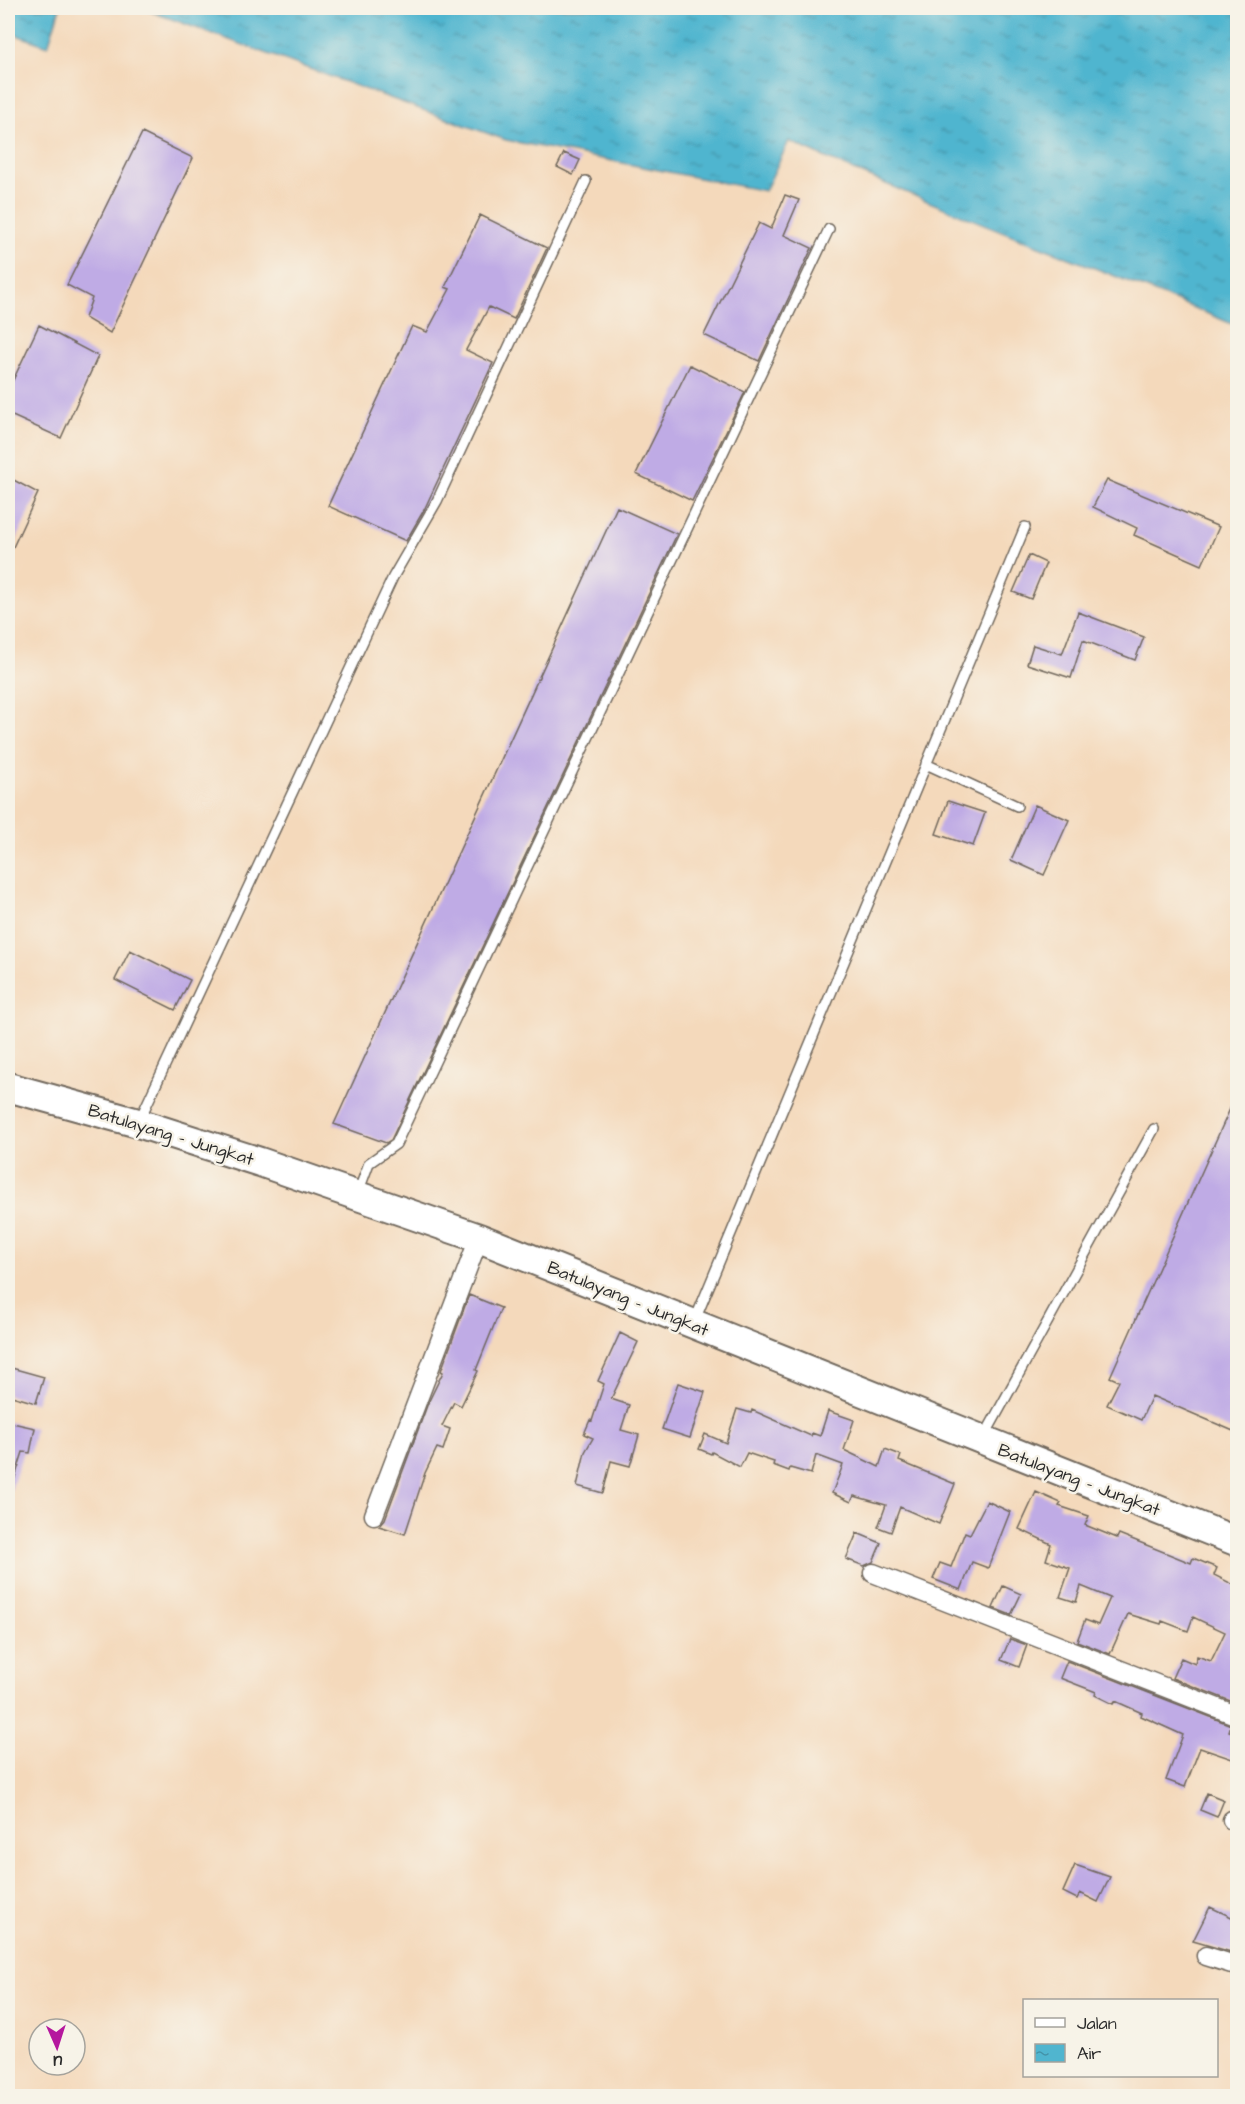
<svg xmlns="http://www.w3.org/2000/svg" width="1245" height="2104" font-family="'Architects Daughter',sans-serif">
<style>
.water{fill:url(#water-ripples);stroke:#3e707d;stroke-width:1.5}
.building{fill:#bfabe5}
.lines{fill:none;stroke-linecap:round;stroke-linejoin:round}
.service-casing{stroke:#71685d;stroke-width:12}
.minor-casing{stroke:#71685d;stroke-width:21}
.trunk-casing{stroke:#71685d;stroke-width:32}
.service{stroke:#fff;stroke-width:9}
.minor{stroke:#fff;stroke-width:18}
.trunk{stroke:#fff;stroke-width:28}
.labels{text-anchor:middle;dominant-baseline:central;stroke-width:5;stroke-linejoin:round;paint-order:stroke}
.street-label{font-size:18px;fill:#2b2b2b;stroke:#f7f3e8}
</style>
<defs>
<pattern id="water-ripples" width="26" height="14" patternUnits="userSpaceOnUse" patternTransform="scale(1.5)"><rect width="26" height="14" fill="#50b5cf"/><path d="M2 4q2-2 4 0t4 0M15 11q2-2 4 0t4 0" fill="none" stroke="#4393a8"/></pattern>
</defs>
<rect width="100%" height="100%" fill="#f7f3e8"/>
<filter id="ink" filterUnits="userSpaceOnUse"><feTurbulence type="fractalNoise" baseFrequency=".0167" numOctaves="2"/><feDisplacementMap in="SourceGraphic" scale="12" xChannelSelector="R" yChannelSelector="G"/><feConvolveMatrix kernelMatrix="1 2 1 2 8 2 1 2 1" color-interpolation-filters="sRGB"/></filter>
<filter id="wash" filterUnits="userSpaceOnUse"><feTurbulence type="fractalNoise" baseFrequency=".008" numOctaves="4" result="noise"/><feDisplacementMap in="SourceGraphic" scale="24" xChannelSelector="R" yChannelSelector="G"/><feGaussianBlur stdDeviation="1.35" result="paint"/><feColorMatrix in="noise" values="0 0 0 0 0 0 0 0 0 0 0 0 0 0 0 0 0 1.4 0 .05"/><feComposite in="paint" operator="in"/></filter>
<g filter="url(#wash)">
<rect width="100%" height="100%" fill="#f4d9bb"/>
<path class="water" d="M8 8H60L48 46 8 32Z
M141 8H1237V326C1089 263 935 209 789 141L765 191 506 140Z"/>
<g id="blocks">
<path class="building" d="M142 133 193 158 110 333 85 318 92 298 67 285Z
M564 153 580 160 573 175 557 167Z
M785 195 799 200 784 235 812 248 759 361 704 335 759 223 771 229Z
M480 215 547 248 514 319 489 307 466 350 493 363 424 510 406 541 328 506 412 326 427 332 450 289 445 287Z
M39 325 98 356 61 438 8 414V391Z
M690 365 745 392 692 501 636 474Z
M8 477 38 493 8 558Z
M1107 480 1219 527 1202 565 1134 535 1137 528 1093 507Z
M617 507 677 534 391 1140 386 1143 334 1124Z
M1029 555 1046 563 1031 599 1013 592Z
M1078 612 1144 637 1135 660 1083 640 1071 678 1027 664 1033 645 1062 654Z
M948 801 985 813 973 846 936 834Z
M1035 805 1069 820 1044 875 1011 860Z
M130 950 190 980 175 1010 115 980Z
M1238 1091V1433L1152 1396 1141 1420 1107 1405 1119 1381 1110 1377Z
M469 1295 501 1308 476 1370 478 1371 461 1406 454 1402 442 1426 450 1429 443 1450 437 1448 425 1473 405 1534 379 1526 385 1519 428 1403 443 1372 441 1371Z
M620 1333 638 1342 611 1399 629 1405 621 1430 639 1435 630 1466 611 1461 603 1493 577 1486 585 1452 593 1438 584 1434 590 1420 592 1421 604 1384 598 1381Z
M8 1367 44 1377 36 1403 8 1395Z
M678 1383 705 1392 690 1438 662 1429Z
M737 1409 751 1413 752 1410 811 1436 812 1433 820 1436 828 1411 854 1420 844 1450 879 1467 885 1449 901 1455 899 1461 955 1484 939 1524 900 1507 891 1532 878 1527 886 1505 854 1496 851 1502 832 1493 843 1465 816 1455 811 1474 790 1468 789 1471 773 1465 774 1462 747 1453 740 1467 712 1452 711 1454 699 1449 705 1434 726 1443Z
M8 1422 35 1428 30 1453 23 1452 11 1490H8Z
M1036 1492 1061 1503 1059 1506 1089 1516 1085 1525 1117 1538 1119 1534 1191 1563 1193 1558 1217 1568 1214 1575 1238 1587V1704L1172 1678 1181 1658 1195 1664 1197 1656 1211 1661 1225 1632 1193 1617 1188 1631 1162 1621 1161 1624 1128 1614 1110 1654 1077 1641 1085 1620 1098 1625 1110 1598 1081 1586 1076 1602 1060 1597 1070 1568 1046 1560 1051 1544 1019 1529Z
M987 1501 1010 1512 988 1568 972 1562 961 1590 933 1579 940 1563 951 1567 965 1532 970 1534Z
M857 1533 881 1543 873 1562 864 1566 846 1559Z
M1003 1586 1021 1594 1011 1615 993 1608Z
M1010 1639 1027 1645 1019 1667 1001 1660Z
M1067 1661 1231 1725 1229 1731 1238 1734V1761L1200 1748 1185 1787 1166 1780 1183 1735 1141 1716 1142 1713 1115 1701 1113 1704 1095 1695 1096 1692 1060 1678Z
M1207 1793 1224 1800 1217 1817 1200 1810Z
M1075 1865 1110 1877 1098 1902 1080 1893 1077 1899 1063 1892Z
M1210 1907 1238 1920V1954L1193 1941Z"/>
</g>
</g>
<g filter="url(#ink)">
<use href="#blocks" fill-opacity="0" stroke="#71685d" stroke-width="1.5"/>
<g class="lines">
<g class="service-casing">
<path id="service" d="M926 764 1017 806
M139 1121 393 577 437 501 586 181
M358 1193 369 1163 396 1144 829 229
M695 1320 1025 527
M984 1437 1154 1129"/>
</g>
<g class="minor-casing">
<path id="minor" d="M374 1515 479 1238
M873 1573 1238 1716
M1232 1820 1238 1822
M1206 1956 1238 1966"/>
</g>
<g class="trunk-casing">
<path id="trunk" d="M8 1087 138 1123 260 1162 479 1238 1238 1542"/>
</g>
<use href="#service" class="service"/>
<use href="#minor" class="minor"/>
<use href="#trunk" class="trunk"/>
</g>
</g>
<g class="labels">
<g class="street-label">
<text transform="translate(171 1135) rotate(17)">Batulayang - Jungkat</text>
<text transform="translate(628 1299) rotate(22)">Batulayang - Jungkat</text>
<text transform="translate(1079 1480) rotate(21)">Batulayang - Jungkat</text>
</g>
</g>
<rect width="1245" height="2104" fill="none" stroke="#f7f3e8" stroke-width="30"/>
<rect x="1023" y="1999" width="195" height="78" fill="#f7f3e8" stroke="#a5a39c" stroke-width="1.5"/>
<rect x="1035" y="2018" width="30" height="9" fill="#ffffff" stroke="#a5a39c" stroke-width="1.5"/>
<text x="1077" y="2029" font-size="18" fill="#2b2b2b">Jalan</text>
<rect x="1035" y="2044" width="30" height="18" fill="url(#water-ripples)" stroke="#a5a39c" stroke-width="1.5"/>
<text x="1077" y="2059" font-size="18" fill="#2b2b2b">Air</text>
<g transform="translate(57 2047) rotate(177)"><circle r="28" fill="#f7f3e8" stroke="#a5a39c" stroke-width="1.5"/>
<path d="M0-4.5L10 22L0 15L-10 22Z" fill="#b5179e"/>
<text y="-9" font-size="16" font-weight="bold" text-anchor="middle" fill="#2b2b2b">U</text>
</g>
</svg>
